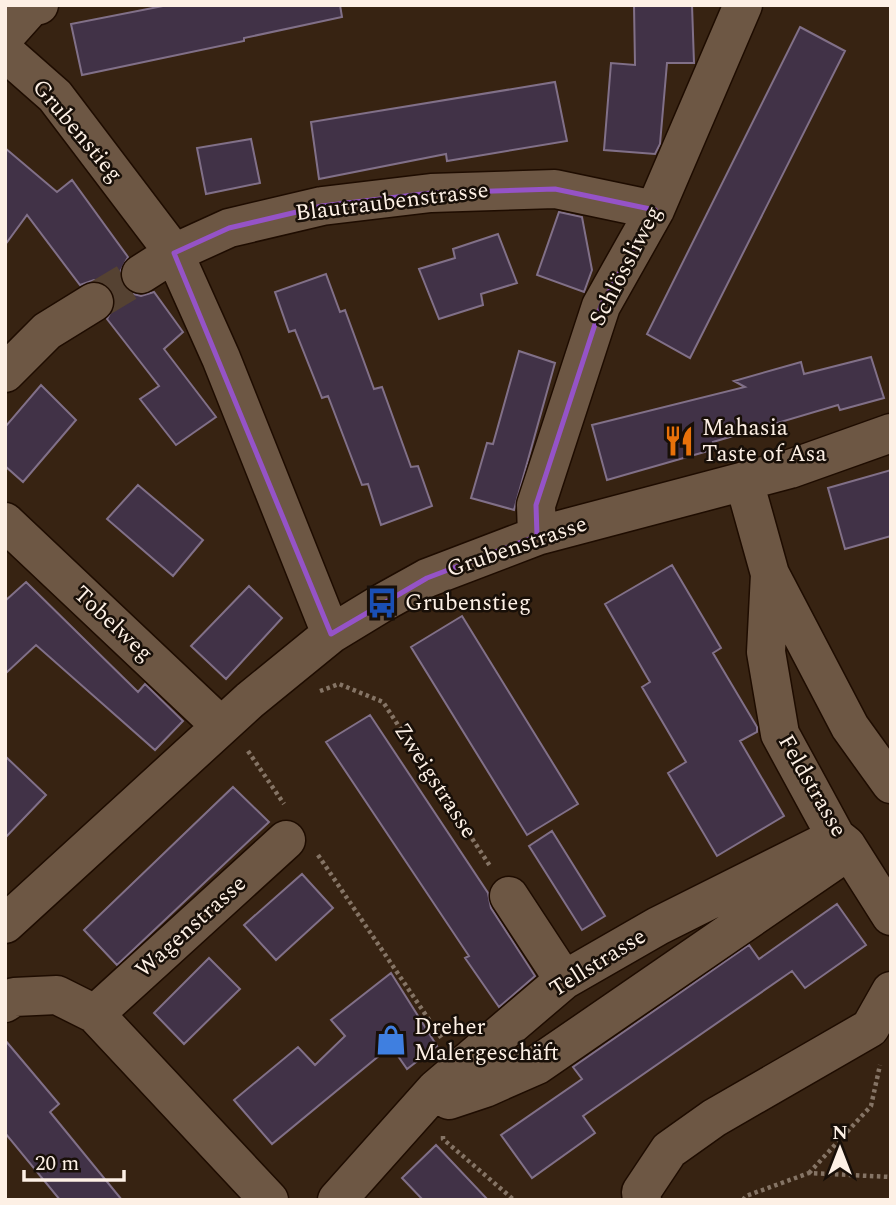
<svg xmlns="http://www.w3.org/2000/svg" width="896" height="1205" font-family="Spectral,serif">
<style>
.building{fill:#413247;stroke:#817088;stroke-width:2}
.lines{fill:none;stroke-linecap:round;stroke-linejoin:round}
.minor-tunnel{stroke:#554232;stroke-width:38;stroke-dasharray:38 19;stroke-linecap:butt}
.minor-casing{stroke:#1e0c00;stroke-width:41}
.path{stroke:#857465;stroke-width:4.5;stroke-dasharray:3.5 3.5;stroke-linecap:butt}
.minor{stroke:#6d5744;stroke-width:38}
.marked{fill:none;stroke:#9553c7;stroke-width:5;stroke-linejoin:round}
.labels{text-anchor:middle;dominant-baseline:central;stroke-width:5;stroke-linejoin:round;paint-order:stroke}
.street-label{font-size:23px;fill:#fdf0e5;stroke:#180f08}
.poi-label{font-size:23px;fill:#fdf0e5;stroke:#180f08;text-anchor:start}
</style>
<rect width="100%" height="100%" fill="#372312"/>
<path class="building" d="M168 5H340L342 17 244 38V41L82 75 71 24Z
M634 5H692L694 63H667L660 144 655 154 604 150 611 63 635 65Z
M800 27 845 51 690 358 647 334Z
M555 82 567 141 447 161 446 154 319 179 311 122Z
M251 139 260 183 206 194 197 148Z
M5 148 57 192 72 180 128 257 119 274 123 286 130 293 141 296 154 292 183 332 164 349 216 417 176 445 140 399 159 386 107 319 116 302 112 290 104 283 94 280 80 285 27 215 5 245Z
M559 212 582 217 592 270 584 292 537 275Z
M498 234 517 283 481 294 483 305 439 319 419 269 455 258 453 249Z
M326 274 340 312 345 310 374 389 382 387 411 467 418 466 432 506 381 525 368 484 362 485 328 396 322 398 295 330 289 332 275 292Z
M519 351 555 363 514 510 471 498 487 443 493 444Z
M871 357 884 398 840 410 838 405 713 442 715 449 607 480 592 425 745 387 734 381 801 362 804 374Z
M41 385 76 420 23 482 5 466V427Z
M891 470V536L845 549 828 488Z
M138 485 203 540 173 576 107 519Z
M672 565 721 648 713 653 757 727V732L740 741 784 816 717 856 668 773 686 762 642 687 650 682 605 604Z
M26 582 138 692 145 684 183 721 155 750 36 645 5 674V601Z
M249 586 282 618 226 679 191 646Z
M462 616 578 804 527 835 411 647Z
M370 715 488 893 491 908 535 976 499 1007 465 958 469 956 326 742Z
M5 756 46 795 5 838Z
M233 787 269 822 117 965 84 930Z
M552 831 605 916 582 930 529 846Z
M302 874 333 908 276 960 244 925Z
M837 904 866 945 805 988 792 971 583 1116 595 1133 532 1178 501 1135 582 1079 573 1067 749 945 759 959Z
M209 958 240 989 184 1044 154 1013Z
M391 973 437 1046 407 1069 391 1046 272 1144 234 1100 298 1047 315 1065 345 1036 331 1020Z
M5 1040 59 1104 50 1112 122 1200H60L5 1133Z
M436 1145 488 1200H423L402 1178Z"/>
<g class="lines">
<path class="minor-tunnel" d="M94 302 141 274"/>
<g class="minor-casing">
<path id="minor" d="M5 36 31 7 39 5
M5 52 55 96 174 253 221 358 331 634
M141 274 174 253 229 228 322 206 431 193 555 189 655 210
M5 373 47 331 94 302
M744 481 770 574 766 652 780 734 836 837 846 845 891 916
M5 522 221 726
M537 536 536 505 601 306 655 210 743 5
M770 574 850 727 891 784
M509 896 564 980
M5 924 250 700 331 634 382 603 427 578 537 536 790 469 891 433
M5 1003 14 997 57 995 95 1014 269 1200
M95 1014 286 840
M449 1100 485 1088 537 1065 835 860
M337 1200 436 1089 564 980 658 926 836 837
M642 1200 641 1192 669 1150 714 1118 870 1028 891 991"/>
</g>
<path class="path" d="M320 691 339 684 383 702 490 866
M248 751 284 804
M318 855 442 1039
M443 1136V1139L514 1200
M809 1173 871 1106 880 1065
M743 1200 746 1196 809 1173 891 1177"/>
<use href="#minor" class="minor"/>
</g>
<path class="marked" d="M555 189 655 210 601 306 536 505 537 536 427 578 331 634 174 253 229 228 322 206 431 193Z"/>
<defs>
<g id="restaurant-bare" transform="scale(2.415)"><path d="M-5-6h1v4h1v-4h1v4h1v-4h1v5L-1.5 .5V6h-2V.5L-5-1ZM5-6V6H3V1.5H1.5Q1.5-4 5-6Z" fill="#e8710a" stroke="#180f08" stroke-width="2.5" paint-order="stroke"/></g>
<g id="bus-bare" transform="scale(2.415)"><path d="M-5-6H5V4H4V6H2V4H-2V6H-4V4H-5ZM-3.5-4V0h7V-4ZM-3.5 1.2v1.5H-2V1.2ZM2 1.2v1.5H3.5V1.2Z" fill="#1a4fb4" stroke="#180f08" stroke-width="2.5" paint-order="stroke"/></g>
<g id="shop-bare" transform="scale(2.415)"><path d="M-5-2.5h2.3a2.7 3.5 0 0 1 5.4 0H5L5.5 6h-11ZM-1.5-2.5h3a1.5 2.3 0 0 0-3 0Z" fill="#3f7fe0" stroke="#180f08" stroke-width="2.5" paint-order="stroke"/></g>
</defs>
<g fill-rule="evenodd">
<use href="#restaurant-bare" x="679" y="441"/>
<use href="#bus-bare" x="382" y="603"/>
<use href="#shop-bare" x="391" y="1040"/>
</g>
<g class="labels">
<g class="street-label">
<text transform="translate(77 131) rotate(50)">Grubenstieg</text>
<text transform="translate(392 202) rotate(-7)">Blautraubenstrasse</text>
<text transform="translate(626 266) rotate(-63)">Schlössliweg</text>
<text transform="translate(517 547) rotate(-19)">Grubenstrasse</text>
<text transform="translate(113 624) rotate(43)">Tobelweg</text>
<text transform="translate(435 781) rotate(57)">Zweigstrasse</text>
<text transform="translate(812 786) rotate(60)">Feldstrasse</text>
<text transform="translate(191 927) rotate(-42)">Wagenstrasse</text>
<text transform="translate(598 963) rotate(-32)">Tellstrasse</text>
</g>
<g class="poi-label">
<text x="702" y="428">Mahasia<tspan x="702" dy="26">Taste of Asa</tspan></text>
<text x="405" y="603">Grubenstieg</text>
<text x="414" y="1027">Dreher<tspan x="414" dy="26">Malergeschäft</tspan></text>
</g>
</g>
<rect width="896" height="1205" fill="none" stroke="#fdf0e5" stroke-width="14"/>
<g transform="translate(840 1149)" stroke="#180f08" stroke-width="5" paint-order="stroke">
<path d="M0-5L12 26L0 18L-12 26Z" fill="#fdf0e5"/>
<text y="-10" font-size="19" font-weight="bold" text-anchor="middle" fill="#fdf0e5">N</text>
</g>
<path d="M24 1170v10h100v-10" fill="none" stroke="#fdf0e5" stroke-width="3.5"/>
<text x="35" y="1170" font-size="21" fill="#fdf0e5" stroke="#180f08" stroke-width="5" paint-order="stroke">20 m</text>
</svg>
